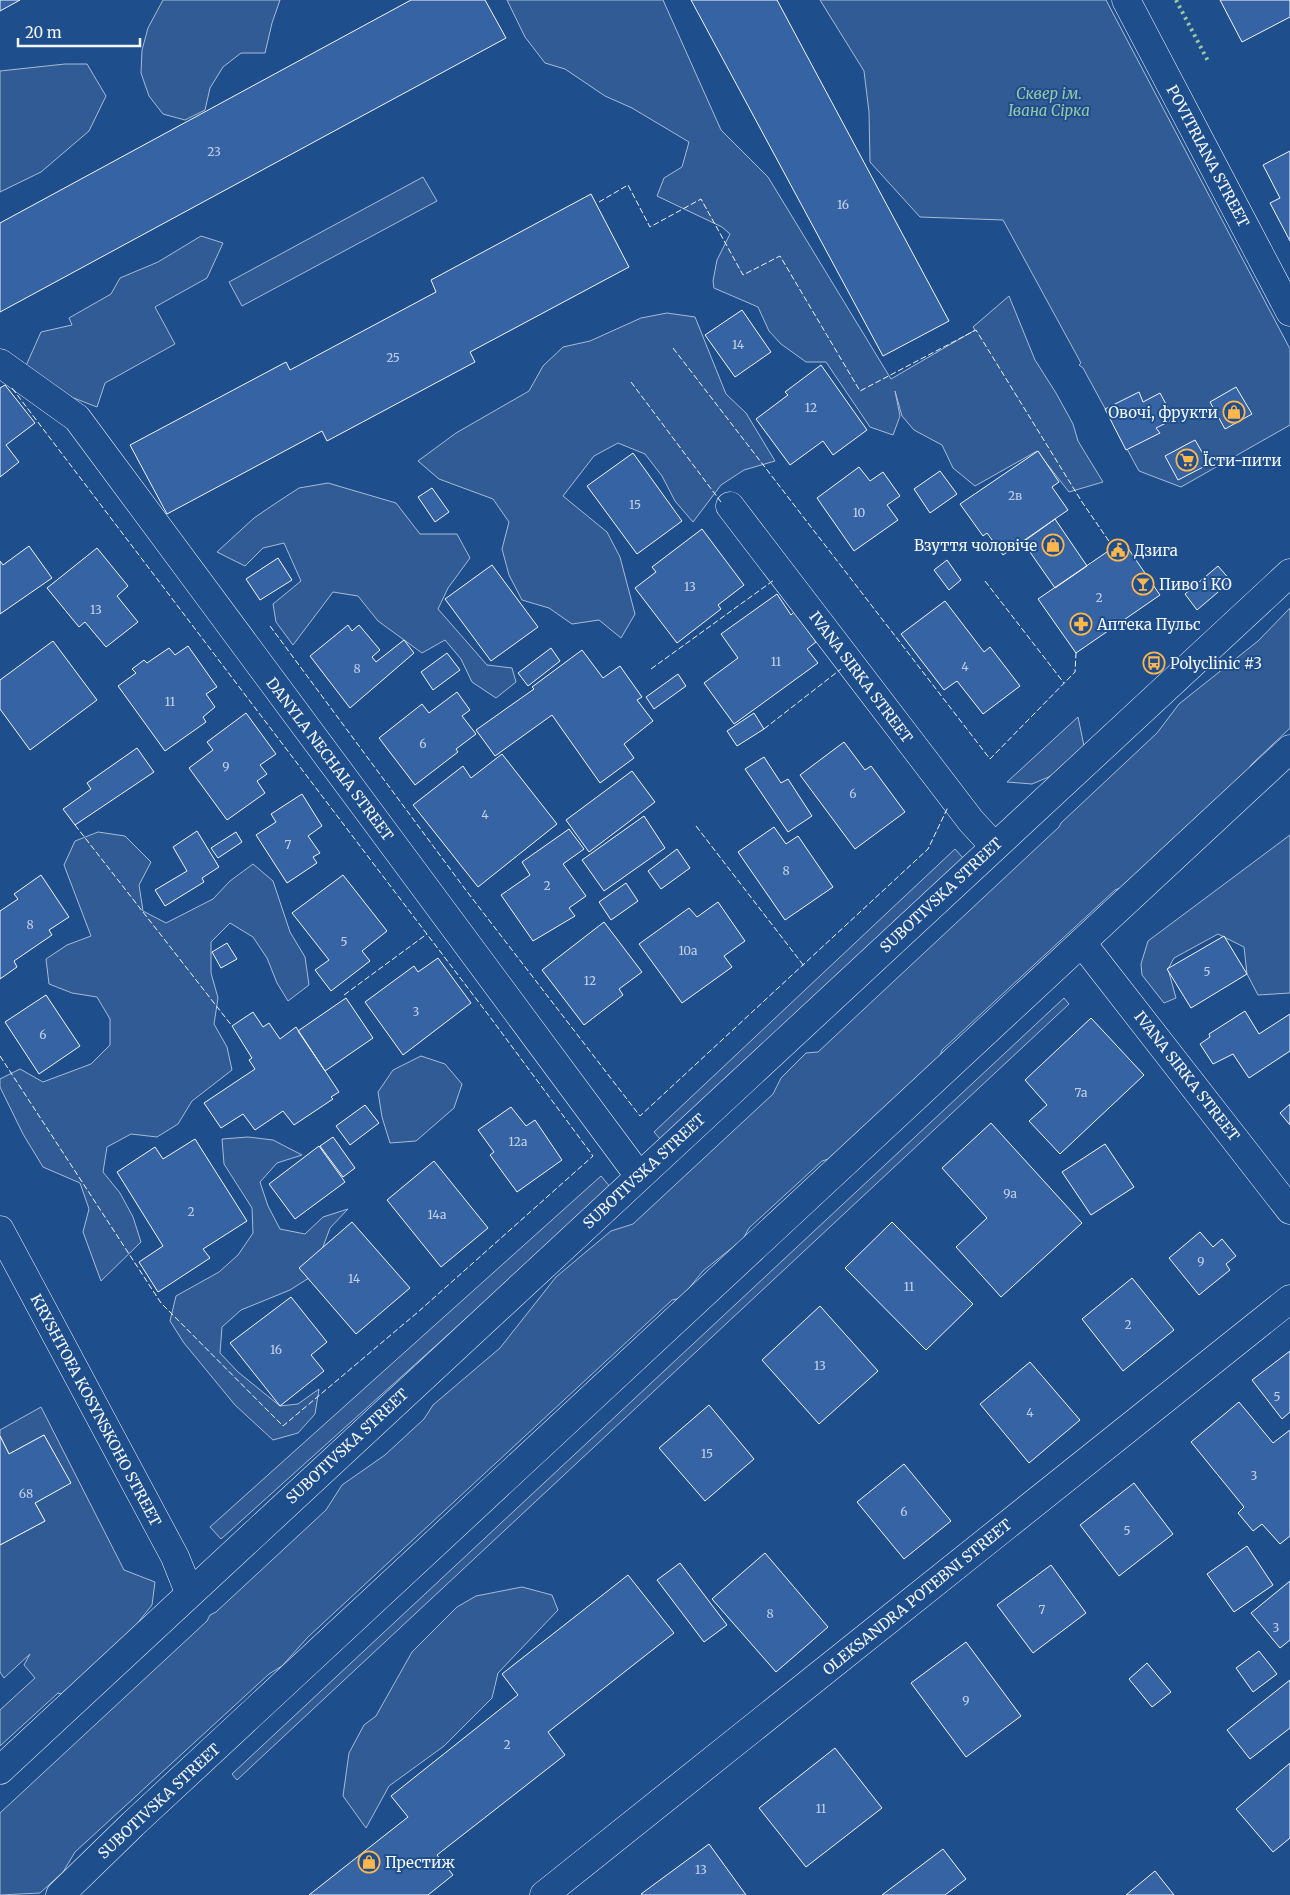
<svg xmlns="http://www.w3.org/2000/svg" width="1290" height="1895" font-family="Merriweather,serif">
<style>
.built{fill:#305b95;stroke:#a8bbd7}
.building{fill:#3563a3;stroke:#f2f6ff}
.lines{fill:none;stroke-linecap:round;stroke-linejoin:round}
.street-casing{stroke:#f2f6ff;stroke-width:29}
.secondary-casing{stroke:#f2f6ff;stroke-width:29}
.street{stroke:#1f4e8c;stroke-width:28}
.secondary{stroke:#1f4e8c;stroke-width:28}
.hedge{stroke:#97c8a6;stroke-width:4;stroke-dasharray:2.5 4;stroke-linecap:butt}
.fence{stroke:#f2f6ff;stroke-width:1;stroke-dasharray:6 2.5;stroke-linecap:butt}
.labels{text-anchor:middle;dominant-baseline:central;stroke-width:4;stroke-linejoin:round;paint-order:stroke}
.number-label{font-size:12px;fill:#c3d1e8}
.park-label{font-size:15px;font-style:italic;fill:#97c8a6;stroke:#1f4e8c}
.street-label{font-size:15px;fill:#f2f6ff;stroke:#1f4e8c}
.poi-label{font-size:15px;fill:#f2f6ff;stroke:#1f4e8c;text-anchor:start}
</style>
<rect width="100%" height="100%" fill="#1f4e8c"/>
<path class="built" d="M163 0H280L272 23 265 53H241L223 67 210 88 205 110 185 120 163 114 149 96 141 73 142 50 148 28Z
M507 0H663L721 130 768 177 891 379 975 330 973 327 1009 296 1035 360 1056 393 1073 424 1078 441 1103 482 1069 492 1037 451 975 486 953 468 942 445 914 430 902 416 895 391 900 416 893 435 870 427 826 362H806L781 344 769 331 758 307 714 288 713 281 717 260 730 234 722 227 657 196 664 178 682 167 689 142 632 108 605 96 565 69 545 63 525 37Z
M820 0H1106L1290 349V425L1181 487 1139 471 1083 368 1079 365 1081 363 1003 220 920 217 870 162 869 112 864 71Z
M65 64H87L106 96 89 131 41 172 0 192V71Z
M423 177 437 201 242 306 229 282Z
M201 236 223 243 207 278 155 307 175 344 105 383 97 407 35 383 25 368 41 332 72 325 69 318 111 294 120 278 158 262Z
M667 313 695 317 726 394 746 413 775 461 744 470 721 485 693 522 675 501 662 476 645 454 618 443 594 456 563 496 607 532 620 557 635 614 621 638 599 620 572 624 549 608 522 600 509 575 502 549 509 522 493 499 439 479 418 461 456 433 529 391 543 366 563 347 590 341 641 318Z
M328 483 396 503 420 534H457L470 558 448 588 438 609 487 665 512 668 516 682 496 698 472 682 461 659 445 640 422 653 378 621 358 596 333 592 293 645 276 622 273 604 301 581 284 543 263 548 245 566 217 552 254 518 276 503 299 488Z
M1290 608V728L1252 764 1230 794 1130 884 1115 890 942 1050 935 1070 887 1113 858 1131 835 1157 822 1161 749 1228 743 1239 703 1271 681 1298 672 1300 308 1637 282 1666 269 1674 75 1852 63 1872 40 1893 0 1895V1813L207 1621 210 1615 216 1612 326 1510 342 1485 385 1455 424 1419 433 1405 500 1348 556 1277 611 1231 633 1224 773 1094 781 1078 806 1053 818 1052 1059 827 1061 823 1157 733 1179 704 1258 641Z
M1078 717 1084 746 1051 776 1032 784 1007 782Z
M98 832 125 836 151 862 139 885 143 911 166 923 213 899 230 881 253 864 273 881 290 932 305 957 309 985 288 1001 277 983 267 958 253 937 230 923 211 942V973L218 998 214 1024 227 1047 232 1070 192 1101 178 1124 157 1137 131 1134 107 1147 103 1172 120 1193 133 1217 141 1242 101 1281 83 1232 89 1209 80 1183 43 1167 23 1134 0 1087V1079L20 1069 43 1082 91 1064 110 1045V1019L97 997 72 993 49 984 46 959 67 945 91 936 64 865 75 841Z
M1290 835V993L1258 995 1247 974 1244 947 1218 934 1174 958 1168 969 1176 998 1164 1003 1142 975 1141 964 1148 941Z
M955 849 963 858 661 1140 654 1132Z
M1064 998 1069 1004 237 1780 232 1774Z
M421 1056 445 1064 462 1084 454 1108 416 1141 390 1143 382 1117 378 1092 393 1070Z
M248 1137 273 1140 302 1155 277 1163 260 1182 268 1206 280 1229 305 1234 323 1217 348 1209 330 1228 312 1276 290 1290 241 1310 222 1327 220 1353 238 1372 280 1406 298 1404 319 1389 315 1414 298 1433 273 1440 235 1405 184 1343 170 1321 176 1296 219 1272 238 1255 253 1233 252 1208 224 1164 222 1139Z
M601 1176 611 1188 221 1539 210 1527Z
M41 1407 124 1570 155 1582 152 1605 77 1699 58 1693 0 1746V1710L35 1678 24 1665 30 1654 4 1678 0 1672V1545L45 1521 35 1503 70 1483 44 1435 9 1454 0 1436V1430Z
M522 1587 552 1595 558 1610 498 1673 492 1698 444 1746 389 1786 366 1828 343 1796 349 1753 364 1725 376 1716 412 1652 457 1607 476 1596Z"/>
<path class="building" d="M0 0H20L0 11Z
M411 0H485L506 38 0 312V223Z
M691 0H777L949 321 883 356Z
M1220 0H1290V17L1242 42Z
M1290 151V241L1270 203 1280 198 1263 165Z
M591 194 629 267 470 352 475 362 327 441 322 431 167 514 130 445 286 362 290 370 436 292 431 280Z
M742 310 771 352 735 377 705 335Z
M821 365 867 430 833 455 823 441 790 465 756 419 788 395 785 392Z
M5 385 35 423 6 445 19 462 0 477V388Z
M1236 387 1252 414 1225 429 1210 402Z
M1139 392 1143 402 1160 393 1174 419 1156 428 1160 433 1126 450 1105 409Z
M1195 440 1209 464 1178 480 1165 456Z
M1038 451 1059 482 1052 487 1068 510 1003 555 987 533 983 536 960 504Z
M633 453 682 521 637 554 587 486Z
M859 467 870 481 883 472 900 496 887 505 898 520 854 551 817 498Z
M940 471 957 494 930 513 914 489Z
M432 488 449 512 435 522 418 497Z
M1055 519 1087 566 1055 588 1023 542Z
M702 529 744 585 718 605 721 609 677 643 635 588 656 572 652 567Z
M1123 541 1160 595 1076 653 1038 599Z
M29 546 52 578 0 614V561L3 565Z
M97 548 128 586 117 596 138 622 106 647 85 622 79 627 47 588Z
M278 558 292 580 260 600 246 579Z
M947 560 961 580 949 590 934 570Z
M492 565 538 627 491 661 445 599Z
M1218 566 1231 581 1197 610 1185 594Z
M777 594 791 615 794 612 816 642 807 649 818 663 734 724 704 683 738 658 721 634Z
M945 601 984 652 990 647 1020 686 983 714 957 681 944 690 901 634Z
M348 625 352 631 359 625 380 650 372 657 376 662 404 640 414 653 350 708 310 656Z
M53 641 97 700 30 750 0 709V680Z
M188 646 217 687 206 694 215 707 203 717 206 722 165 751 118 686 136 673 132 669 144 660 147 663 169 648 175 655Z
M551 648 560 661 528 686 518 673Z
M582 650 603 678 620 666 642 697 637 700 653 721 624 744 634 758 600 783 552 715 495 756 476 730 534 689 532 687Z
M447 653 460 670 433 690 421 672Z
M678 674 686 686 654 709 646 697Z
M457 692 470 710 462 716 476 734 456 749 458 752 415 785 379 738 422 704 429 713Z
M246 713 276 754 260 765 267 774 257 781 265 793 227 820 189 768 213 750 207 742Z
M754 713 764 729 737 746 727 731Z
M844 742 865 770 871 766 905 812 855 849 800 775Z
M137 748 154 772 75 825 63 809 91 789 87 783Z
M502 754 557 824 478 887 413 805 463 766 471 778Z
M764 757 781 783 788 779 812 816 788 832 745 769Z
M632 771 655 802 589 852 566 820Z
M302 794 322 826 308 836 320 853 313 857 317 863 287 883 256 835 276 822 271 814Z
M644 816 665 848 604 891 582 860Z
M774 827 786 844 798 836 833 887 785 920 738 852Z
M569 829 584 849 563 864 586 896 569 908 575 916 533 941 501 895 530 875 522 862Z
M197 831 219 867 202 878 204 882 165 906 155 890 187 871 173 847Z
M236 832 242 842 218 858 211 848Z
M677 849 690 868 661 889 648 871Z
M41 875 69 917 49 930 52 935 14 961 17 967 0 979V911L18 899 14 894Z
M343 875 387 931 362 951 370 961 331 991 315 970 329 960 292 913Z
M626 883 638 901 611 920 599 902Z
M718 902 745 941 724 956 732 967 682 1003 639 944 689 908 697 917Z
M604 922 642 972 619 989 623 995 584 1025 542 970Z
M1224 936 1247 974 1191 1008 1167 969Z
M227 943 237 959 221 968 212 952Z
M438 958 471 1003 403 1055 365 1002 414 966 418 972Z
M46 995 80 1046 39 1074 5 1022Z
M346 998 373 1038 325 1071 298 1031Z
M1245 1011 1259 1034 1290 1014V1051L1249 1078 1233 1054 1213 1064 1200 1044 1210 1037 1209 1034Z
M253 1012 263 1027 269 1023 280 1039 296 1027 339 1092 331 1097 333 1099 294 1125 283 1111 255 1130 243 1114 221 1128 204 1103 255 1069 249 1060 252 1058 232 1026Z
M1091 1018 1144 1075 1060 1154 1029 1121 1047 1105 1025 1080Z
M1290 1104V1125L1280 1113Z
M365 1105 379 1123 350 1145 336 1126Z
M511 1107 526 1126 535 1120 562 1160 517 1192 490 1155 494 1152 478 1130Z
M991 1123 1082 1223 1001 1297 956 1247 987 1218 942 1168Z
M333 1137 355 1168 343 1177 320 1146Z
M195 1139 247 1221 203 1249 210 1258 158 1292 139 1262 163 1246 117 1172 155 1147 163 1159Z
M1105 1144 1134 1187 1091 1215 1062 1172Z
M319 1146 345 1182 295 1219 269 1184Z
M434 1161 488 1228 441 1267 387 1200Z
M352 1222 410 1288 356 1334 299 1268Z
M892 1222 973 1304 926 1350 845 1268Z
M1200 1232 1213 1247 1222 1239 1236 1256 1226 1264 1230 1270 1199 1295 1169 1258Z
M1132 1278 1174 1330 1123 1371 1082 1319Z
M291 1297 327 1342 311 1355 324 1371 280 1406 230 1343Z
M820 1306 878 1371 819 1424 762 1360Z
M1290 1351V1412L1282 1419 1252 1380Z
M1030 1362 1080 1420 1029 1463 980 1404Z
M1239 1402 1273 1443 1290 1430V1536L1280 1544 1262 1524 1253 1531 1238 1513 1244 1507 1191 1442Z
M709 1405 754 1459 705 1501 659 1448Z
M44 1435 71 1483 35 1503 45 1521 0 1545V1436L9 1454Z
M904 1464 951 1521 904 1559 857 1502Z
M1134 1483 1173 1534 1119 1576 1080 1525Z
M1247 1546 1273 1585 1234 1612 1207 1574Z
M765 1553 828 1627 776 1672 712 1599Z
M680 1563 727 1625 704 1642 657 1580Z
M1051 1565 1086 1613 1033 1653 997 1605Z
M628 1575 674 1633 548 1732 565 1755 437 1855 453 1875 428 1895H309L408 1817 391 1796 518 1695 502 1674Z
M1290 1581V1640L1280 1648 1251 1613Z
M966 1642 1021 1716 966 1757 911 1683Z
M1259 1651 1277 1674 1253 1692 1236 1668Z
M1147 1663 1171 1692 1152 1707 1129 1679Z
M1290 1680V1728L1250 1759 1227 1730Z
M835 1748 882 1808 806 1867 759 1808Z
M1290 1763V1838L1273 1852 1236 1809Z
M709 1844 746 1895H642L641 1894Z
M943 1849 966 1879 945 1895H882Z
M1155 1871 1174 1895H1126Z"/>
<g class="lines">
<g class="street-casing">
<path id="street" d="M1126 0 1290 312
M0 363 77 418 639 1176
M730 506 971 821 994 846
M1082 943 1290 1210
M0 1230 175 1557 189 1592
M544 1895 1290 1299"/>
</g>
<g class="secondary-casing">
<path id="secondary" d="M0 1770 1290 573
M60 1895 133 1824 1290 749"/>
</g>
<use href="#street" class="street"/>
<use href="#secondary" class="secondary"/>
<path class="hedge" d="M1176 0 1208 61"/>
<path class="fence" d="M599 202 628 185 650 227 701 199 743 275 780 256 860 391 976 330 1082 502 1113 547
M673 348 990 759 1075 672 1076 653
M631 382 721 502
M985 581 1064 683
M270 626 465 889 640 1116 928 849 948 807
M651 669 774 580
M764 729 841 669
M75 825 232 1026
M696 826 804 966
M344 995 427 934
M0 1056 161 1303 283 1426 418 1312 593 1156 493 1021 12 388"/>
</g>
<defs>
<g id="shop-ring" transform="scale(1.125)"><circle r="9.5" fill="#1f4e8c" stroke="#ffb74d" stroke-width="1.5"/><path d="M-5-2.5h2.3a2.7 3.5 0 0 1 5.4 0H5L5.5 6h-11ZM-1.5-2.5h3a1.5 2.3 0 0 0-3 0Z" fill="#ffb74d"/></g>
<g id="supermarket-ring" transform="scale(1.125)"><circle r="9.5" fill="#1f4e8c" stroke="#ffb74d" stroke-width="1.5"/><path d="M-6-5.5h2.5l.6 2H6L4.5 2H-2.5L-4.4-4H-6ZM-1.5 3.2a1.3 1.3 0 1 0 .1 0ZM3 3.2a1.3 1.3 0 1 0 .1 0Z" fill="#ffb74d"/></g>
<g id="civic-ring" transform="scale(1.125)"><circle r="9.5" fill="#1f4e8c" stroke="#ffb74d" stroke-width="1.5"/><path d="M-.6-6.5H3V-4.5H.6V-3L4-1V1h2V6H-6V1h2V-1L-.6-3ZM-1.2 2.5V6h2.4V2.5Z" fill="#ffb74d"/></g>
<g id="bar-ring" transform="scale(1.125)"><circle r="9.5" fill="#1f4e8c" stroke="#ffb74d" stroke-width="1.5"/><path d="M-6-5H6L.8 .8V4.5H3.5V6h-7V4.5H-.8V.8Z" fill="#ffb74d"/></g>
<g id="pharmacy-ring" transform="scale(1.125)"><circle r="9.5" fill="#1f4e8c" stroke="#ffb74d" stroke-width="1.5"/><path d="M-2-6h4v4h4v4h-4v4h-4v-4h-4v-4h4Z" fill="#ffb74d"/></g>
<g id="bus-ring" transform="scale(1.125)"><circle r="9.5" fill="#1f4e8c" stroke="#ffb74d" stroke-width="1.5"/><path d="M-5-6H5V4H4V6H2V4H-2V6H-4V4H-5ZM-3.5-4V0h7V-4ZM-3.5 1.2v1.5H-2V1.2ZM2 1.2v1.5H3.5V1.2Z" fill="#ffb74d"/></g>
</defs>
<g fill-rule="evenodd">
<use href="#shop-ring" x="1234" y="412"/>
<use href="#supermarket-ring" x="1187" y="460"/>
<use href="#shop-ring" x="1053" y="545"/>
<use href="#civic-ring" x="1118" y="550"/>
<use href="#bar-ring" x="1143" y="584"/>
<use href="#pharmacy-ring" x="1081" y="624"/>
<use href="#bus-ring" x="1154" y="663"/>
<use href="#shop-ring" x="369" y="1862"/>
</g>
<g class="labels">
<g class="number-label">
<text x="214" y="151">23</text>
<text x="843" y="204">16</text>
<text x="738" y="344">14</text>
<text x="393" y="357">25</text>
<text x="811" y="407">12</text>
<text x="1015" y="495">2в</text>
<text x="635" y="504">15</text>
<text x="859" y="512">10</text>
<text x="690" y="586">13</text>
<text x="1099" y="597">2</text>
<text x="96" y="609">13</text>
<text x="776" y="661">11</text>
<text x="965" y="666">4</text>
<text x="357" y="668">8</text>
<text x="170" y="701">11</text>
<text x="423" y="743">6</text>
<text x="226" y="766">9</text>
<text x="853" y="793">6</text>
<text x="485" y="814">4</text>
<text x="288" y="844">7</text>
<text x="786" y="870">8</text>
<text x="547" y="885">2</text>
<text x="30" y="924">8</text>
<text x="344" y="941">5</text>
<text x="688" y="950">10а</text>
<text x="1207" y="971">5</text>
<text x="590" y="980">12</text>
<text x="416" y="1011">3</text>
<text x="43" y="1034">6</text>
<text x="1081" y="1092">7а</text>
<text x="518" y="1141">12а</text>
<text x="1010" y="1193">9а</text>
<text x="191" y="1211">2</text>
<text x="437" y="1214">14а</text>
<text x="1201" y="1261">9</text>
<text x="354" y="1278">14</text>
<text x="909" y="1286">11</text>
<text x="1128" y="1324">2</text>
<text x="276" y="1349">16</text>
<text x="820" y="1365">13</text>
<text x="1277" y="1396">5</text>
<text x="1030" y="1412">4</text>
<text x="707" y="1453">15</text>
<text x="1254" y="1475">3</text>
<text x="26" y="1493">68</text>
<text x="904" y="1511">6</text>
<text x="1127" y="1530">5</text>
<text x="1042" y="1609">7</text>
<text x="770" y="1613">8</text>
<text x="1276" y="1627">3</text>
<text x="966" y="1700">9</text>
<text x="507" y="1744">2</text>
<text x="821" y="1808">11</text>
<text x="701" y="1869">13</text>
</g>
<g class="park-label">
<text x="1049" y="93">Сквер ім.<tspan x="1049" dy="17">Івана Сірка</tspan></text>
</g>
<g class="street-label">
<text transform="translate(1208 156) rotate(62)">POVITRIANA STREET</text>
<text transform="translate(861 677) rotate(53)">IVANA SIRKA STREET</text>
<text transform="translate(330 759) rotate(53)">DANYLA NECHAIA STREET</text>
<text transform="translate(941 895) rotate(-43)">SUBOTIVSKA STREET</text>
<text transform="translate(1187 1076) rotate(52)">IVANA SIRKA STREET</text>
<text transform="translate(644 1171) rotate(-43)">SUBOTIVSKA STREET</text>
<text transform="translate(96 1410) rotate(62)">KRYSHTOFA KOSYNSKOHO STREET</text>
<text transform="translate(347 1446) rotate(-43)">SUBOTIVSKA STREET</text>
<text transform="translate(917 1597) rotate(-39)">OLEKSANDRA POTEBNI STREET</text>
<text transform="translate(159 1801) rotate(-43)">SUBOTIVSKA STREET</text>
</g>
<g class="poi-label">
<text x="1218" y="412" text-anchor="end">Овочі, фрукти</text>
<text x="1203" y="460">Їсти-пити</text>
<text x="1037" y="545" text-anchor="end">Взуття чоловіче</text>
<text x="1134" y="550">Дзига</text>
<text x="1159" y="584">Пиво і КО</text>
<text x="1097" y="624">Аптека Пульс</text>
<text x="1170" y="663">Polyclinic #3</text>
<text x="385" y="1862">Престиж</text>
</g>
</g>
<path d="M18 38v8h122v-8" fill="none" stroke="#f2f6ff" stroke-width="2.5"/>
<text x="25" y="38" font-size="15" fill="#f2f6ff" stroke="#1f4e8c" stroke-width="4" paint-order="stroke">20 m</text>
</svg>
